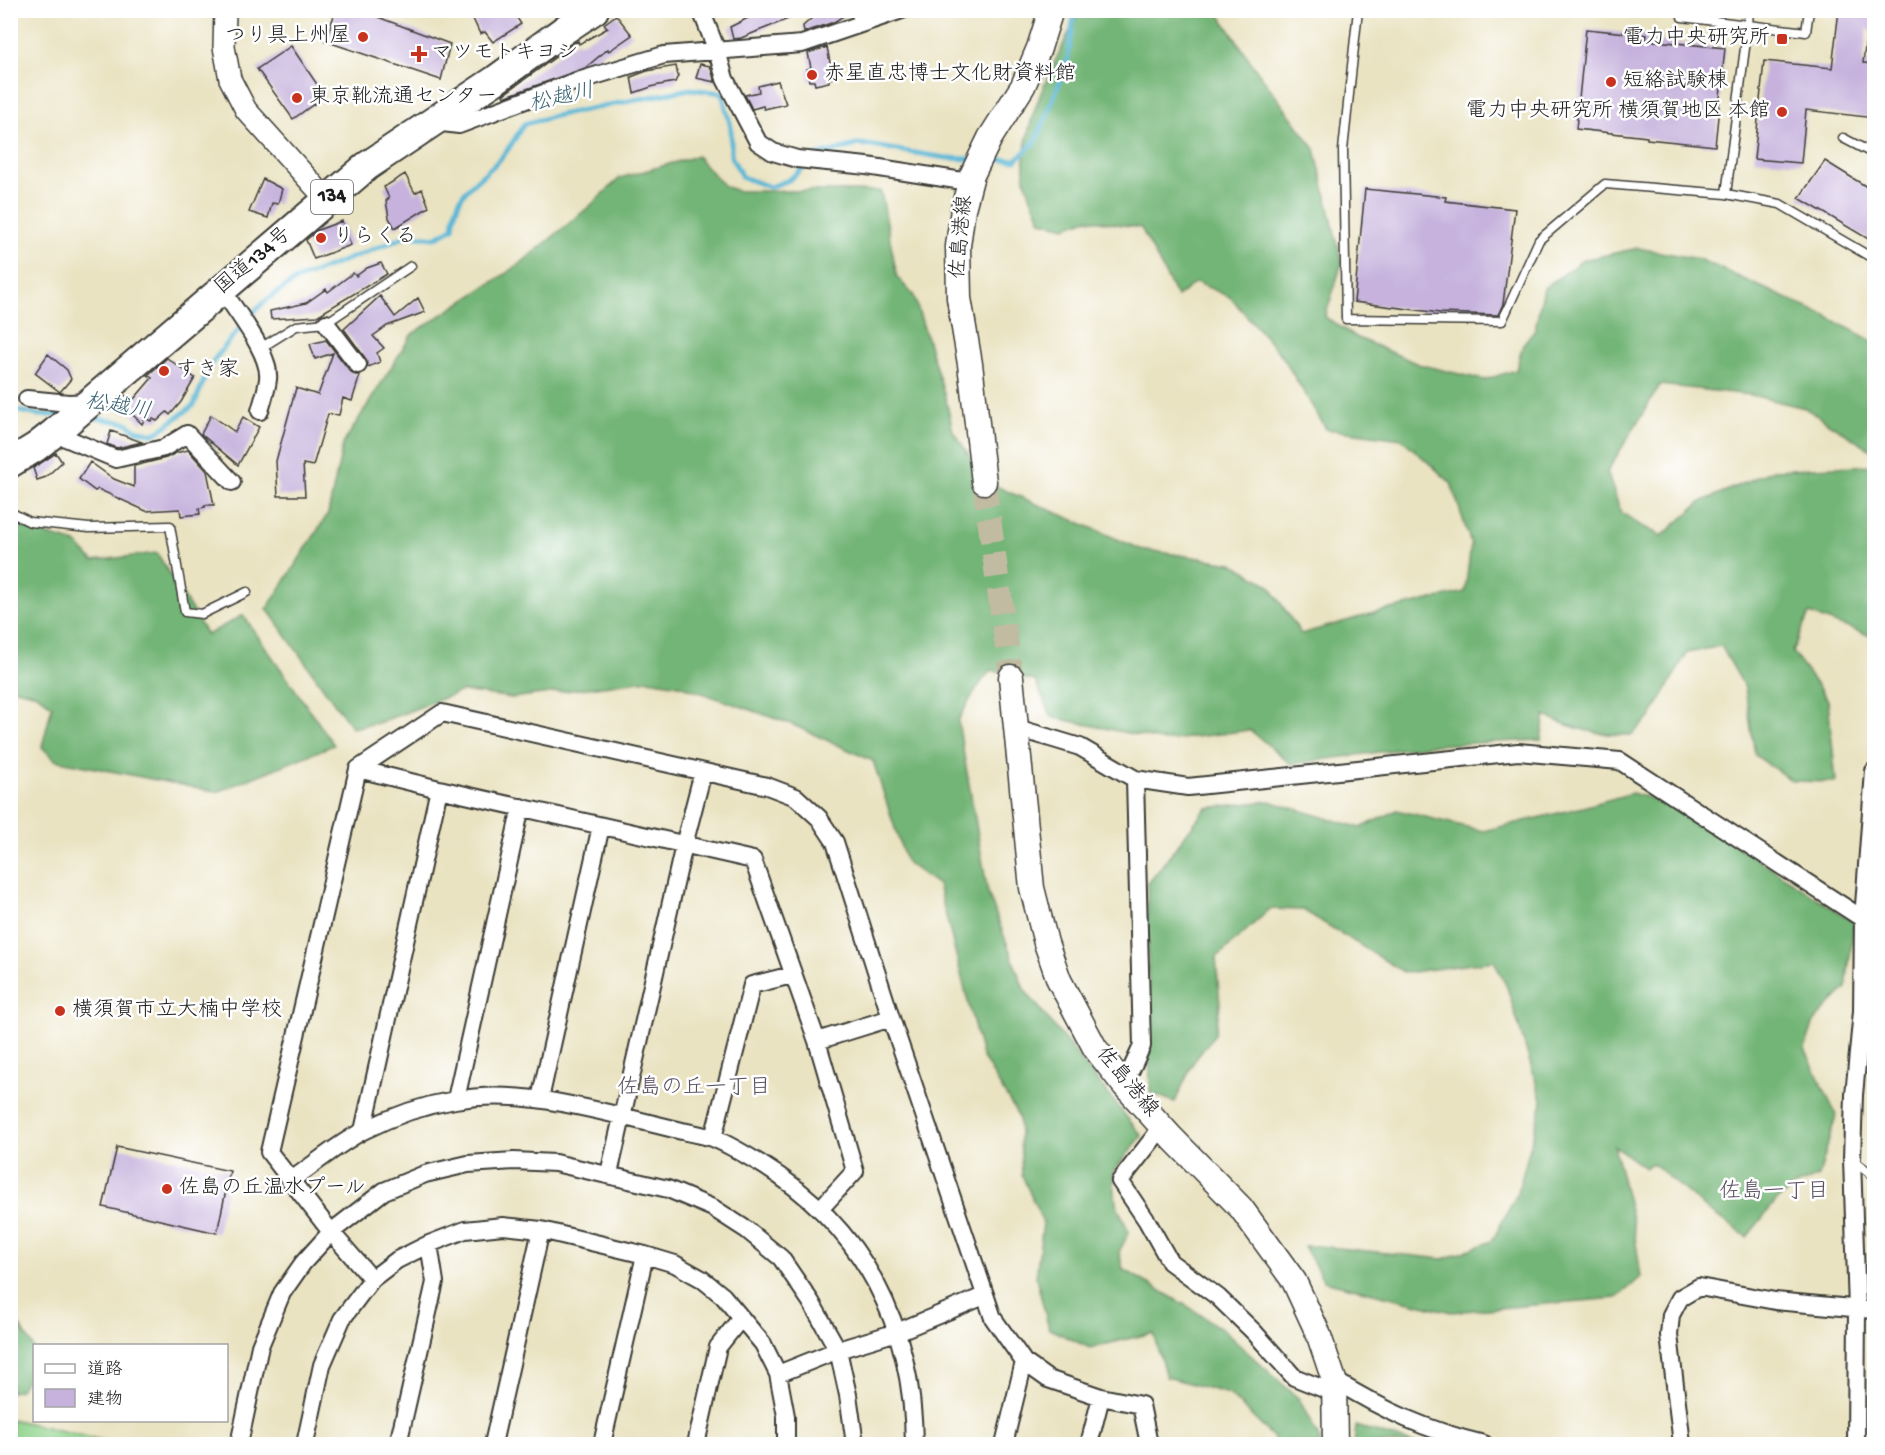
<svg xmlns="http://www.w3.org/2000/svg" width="1885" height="1455" font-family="'Gochi Hand','Klee One',sans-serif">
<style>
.green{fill:#8fd38b;stroke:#567854;stroke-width:1.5}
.forest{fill:#73b577;stroke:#48684a;stroke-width:1.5}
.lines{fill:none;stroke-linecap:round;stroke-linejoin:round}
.stream{stroke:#56b6d5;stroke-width:5}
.building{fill:#c6b2dd}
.secondary-tunnel{stroke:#c1bba1;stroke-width:24;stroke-dasharray:24 12;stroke-linecap:butt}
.service-casing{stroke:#3b3a35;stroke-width:11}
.minor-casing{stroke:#3b3a35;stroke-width:20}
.tertiary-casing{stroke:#3b3a35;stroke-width:24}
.secondary-casing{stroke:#3b3a35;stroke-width:27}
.trunk-casing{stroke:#3b3a35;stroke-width:32}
.service{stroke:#fff;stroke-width:8}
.minor{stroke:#fff;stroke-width:16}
.tertiary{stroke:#fff;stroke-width:21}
.secondary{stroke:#fff;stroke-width:24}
.trunk{stroke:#fff;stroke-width:28}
.poi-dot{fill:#c8321e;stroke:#fff;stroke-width:2}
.labels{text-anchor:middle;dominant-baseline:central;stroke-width:5;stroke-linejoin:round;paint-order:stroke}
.shield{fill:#fff;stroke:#606060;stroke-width:1.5}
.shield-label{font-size:20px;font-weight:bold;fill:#1c1c1c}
.poi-label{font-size:21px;fill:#1c1c1c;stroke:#fff;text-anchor:start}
.street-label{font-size:21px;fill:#1c1c1c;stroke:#fff}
.water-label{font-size:22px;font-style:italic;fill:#36616f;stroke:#fff}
.neighbourhood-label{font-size:22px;fill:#585060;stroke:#fff}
</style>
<rect width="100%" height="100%" fill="#fff"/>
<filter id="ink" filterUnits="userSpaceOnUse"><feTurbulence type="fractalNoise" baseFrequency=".0167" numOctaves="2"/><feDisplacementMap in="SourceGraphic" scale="12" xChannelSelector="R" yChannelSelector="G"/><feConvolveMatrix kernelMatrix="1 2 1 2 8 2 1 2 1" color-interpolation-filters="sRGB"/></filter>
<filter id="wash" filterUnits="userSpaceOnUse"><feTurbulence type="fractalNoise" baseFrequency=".008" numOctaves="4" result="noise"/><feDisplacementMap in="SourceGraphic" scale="24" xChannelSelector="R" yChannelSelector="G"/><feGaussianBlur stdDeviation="1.35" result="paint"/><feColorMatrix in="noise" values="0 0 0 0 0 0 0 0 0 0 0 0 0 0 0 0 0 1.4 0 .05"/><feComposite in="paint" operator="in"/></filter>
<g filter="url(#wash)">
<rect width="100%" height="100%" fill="#eae3c2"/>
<path class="green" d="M11 1419 119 1444H11Z"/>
<path class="forest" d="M1080 11H1217L1255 68 1315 149 1342 263 1325 317 1356 337 1418 364 1484 380 1516 370 1523 344 1535 329 1544 288 1583 260 1638 248 1699 259 1828 317 1874 342V452L1805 408 1751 395 1660 385 1607 472 1621 512 1640 525 1662 536 1701 502 1773 470 1874 465V641L1871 636 1809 614 1792 652 1828 700 1836 782 1792 781 1755 755 1745 688 1721 646 1687 653 1650 718 1631 735C1598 735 1576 730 1545 716L1541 740 1432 745 1291 764 1250 730 1165 741 1052 717 1035 681 991 670 976 689 958 721 988 893 1024 989 1142 1136 1113 1172 1116 1203 1129 1232 1119 1252 1123 1269 1192 1309 1223 1330 1299 1399 1320 1440V1444H1274V1438L1229 1394 1166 1377 1153 1333 1090 1348 1049 1329 1036 1277 1043 1223 1022 1175 1019 1117 982 1056 938 885 906 862 873 761 791 724 679 685 648 680 512 698 462 691 378 723 352 728 267 609 328 514 343 444 412 334 516 267 590 206 620 178 697 156 724 186 738 191H881L897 277 914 296 946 400 953 431 982 474 1000 488 1140 549 1232 563 1269 585 1301 634 1374 613 1465 592 1471 544 1451 483 1402 439 1326 429 1282 356 1230 297 1196 282 1177 297 1141 228 1087 219 1066 227 1041 221C1035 206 1025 188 1024 172 1021 121 1058 55 1080 11Z
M10 524 76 543 93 561 157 553 207 635 243 615 334 745 217 792 55 760 42 747 52 706 37 694 11 688Z
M1632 793 1674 805 1854 922 1846 988 1814 1021 1805 1049 1836 1115 1819 1176 1795 1186 1775 1202 1747 1237 1709 1211 1652 1163 1645 1168 1614 1146 1633 1223 1641 1277 1617 1298 1451 1312 1324 1281 1304 1246H1319L1444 1259 1492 1241 1518 1192 1542 1102 1507 987 1494 961 1405 973 1303 910 1270 909 1216 958 1220 1005 1215 1034 1193 1063 1175 1102 1150 1093 1147 885 1206 808 1269 801 1361 828 1397 810 1483 831 1583 807Z
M18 1324C41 1355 40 1358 20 1390L11 1392V1327Z
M1356 1426 1413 1443 1416 1444H1354Z"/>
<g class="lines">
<path class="stream" d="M816 156 860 144 946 158 972 159
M987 159 1016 160 1036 141 1050 107 1067 62 1075 10
M10 409 38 415H59
M89 417 127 423 136 430 155 434 194 405 210 365 251 314 269 298 296 280 409 235 435 238 453 228C456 191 470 188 494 165 507 154 515 138 524 124L559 115 690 89 722 93 731 127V156L742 177 770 187 789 180 807 164"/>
</g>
<g id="blocks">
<path class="building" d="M336 10H359L450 44 441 80 325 41Z
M469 10H512L521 24 493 42 485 32 480 34Z
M764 10H808V11L741 38 733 39 730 27Z
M821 10H847L848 13 834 22 804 32 803 26Z
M1839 10H1875V30H1867L1863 63 1875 64V118L1806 110 1801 163 1754 159 1764 61 1832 68Z
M616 15 632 35 609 51 608 49 585 68 504 97 503 95 578 41 579 44 608 28 604 24Z
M1586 29 1647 35 1646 40 1725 48 1715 146 1647 139V137L1576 129Z
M291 46 325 96 293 119 257 69Z
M827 47 833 78 829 79V82L815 85 814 81H809L807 69 811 68 808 53Z
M700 64 710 66 715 82 696 78Z
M676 66 678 76 675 82 654 86 634 93 631 77 647 71Z
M778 81 786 104 764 109 763 106 752 109 745 95 759 92 758 86Z
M1825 161 1875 192V243L1799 198Z
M405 174 415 193 422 189 429 207 395 228 389 218 386 201 389 198 384 187Z
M263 179 282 189 278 204 272 203 268 218 249 212Z
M1365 189 1446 197 1445 201 1515 209 1503 304 1498 315 1440 313 1354 302Z
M342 221 351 245 314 259 306 240 318 230Z
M381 263 387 274 317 316 271 319 270 311 306 303 326 289 328 292 353 273 356 276 367 268Z
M380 296 395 317 418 298 425 312 387 326 373 336 384 348 377 353 380 362 368 367 366 359 344 329Z
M326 340 350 371 355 375H360L352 401 343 398 339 415 328 414 313 466 303 464 305 496H278L276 461 296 388 318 395 333 353 315 359 310 344Z
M48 354 67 370 71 379 60 392 35 373Z
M167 358 195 378 181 402 170 415 167 412 157 421 153 419 151 421 145 418 142 424 118 400 124 395 134 399 152 378 148 375Z
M211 415 235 432 243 417 259 427 238 465 201 434Z
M111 431 142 442 117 448 107 444Z
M188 450 207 471 214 505H205V507L199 508 200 514 181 516 180 509 146 511 98 489 95 491 79 479 90 462 114 479 134 487V466L166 458 176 453Z
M56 453 62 462 46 477 37 480 33 468Z
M117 1147 230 1171 217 1233 103 1207Z"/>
</g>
</g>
<g filter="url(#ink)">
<use href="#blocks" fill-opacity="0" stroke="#3b3a35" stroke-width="1.5"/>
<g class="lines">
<path class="secondary-tunnel" d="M984 482 1011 677"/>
<g class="service-casing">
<path id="service" d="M853 10 856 15
M1358 10 1343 150 1346 319 1502 321 1539 240 1605 184 1726 194 1748 25 1806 32 1809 10
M1682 10V17L1748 25 1749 10
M1843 138 1874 154
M1726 194 1780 204 1874 259
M259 349 296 326 326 323 411 266
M10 512 30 522 89 528 170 526 185 612 202 614 247 592
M1853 1160 1874 1176"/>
</g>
<g class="minor-casing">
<path id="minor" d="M701 10 717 51 725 79 758 142 773 152 797 159 867 166 969 182
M434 122 459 125 568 84 664 55 802 44 902 10
M222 289C235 311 271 353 268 379 267 389 263 400 260 411
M326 323 358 365
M27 399 69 403 89 402
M54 433 116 459 164 448 187 434 232 482
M1017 728 1080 747 1135 779 1188 787 1518 752 1620 761 1863 919
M358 769 439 789 753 860 817 1041 855 1171 821 1208
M817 1041 891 1018
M1124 1085 1142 1046 1135 779
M456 1099 521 807
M540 1099 601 826
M1162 1127 1120 1181 1147 1221 1170 1262 1218 1297 1254 1332 1294 1377 1334 1393
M363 1131 439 789
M713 1138 752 985 792 975
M609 1174 684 845 703 772
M290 1181C312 1166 342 1141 365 1130 393 1116 425 1105 455 1100 510 1090 567 1103 621 1116 641 1121 662 1126 682 1131 692 1133 703 1135 713 1138 730 1145 746 1155 761 1164 864 1227 913 1325 914 1444
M372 1279 331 1232 269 1152 358 769 442 713 767 786 796 797 819 818 835 842 891 1018 993 1318 1024 1362 1048 1379 1101 1397 1141 1405 1149 1444
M778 1374 838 1350 897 1332 984 1296
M1334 1380C1385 1411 1425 1430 1484 1444
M239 1444 260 1346 282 1293 303 1263 331 1232 384 1191 425 1174 468 1164 514 1161 555 1163 668 1189 713 1208 747 1230 781 1258 811 1302 838 1350 848 1395 854 1437 853 1444
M305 1444 322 1365 342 1319 372 1279 397 1260 429 1244 465 1230 503 1226 541 1230 645 1255 675 1264 702 1279 723 1296 763 1344 778 1374 786 1416V1444
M398 1444 435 1282 429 1244
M493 1444 541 1230
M602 1444 645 1255
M696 1444 718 1347 741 1318
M1004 1444 1024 1362
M1089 1444 1101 1397
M1682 1444 1669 1335 1671 1315 1680 1298 1699 1287 1775 1301 1874 1310
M1856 1444 1857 1309 1852 1159 1854 1095 1862 1011 1863 919 1874 771"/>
</g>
<g class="tertiary-casing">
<path id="tertiary" d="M225 10 224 47 230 79 246 110 327 200"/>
</g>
<g class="secondary-casing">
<path id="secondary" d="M984 482 970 364 959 298 958 246 963 209 972 175 990 138 1023 86 1039 48 1051 10
M1011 677 1032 888 1046 943 1059 980 1095 1048 1124 1085 1172 1138 1241 1208 1294 1281 1318 1333 1334 1380 1335 1444"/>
</g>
<g class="trunk-casing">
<path id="trunk" d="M10 463 36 447 54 433 367 166 494 81 567 28 594 10"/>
</g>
<use href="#service" class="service"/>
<use href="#minor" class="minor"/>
<use href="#tertiary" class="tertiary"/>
<use href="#secondary" class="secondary"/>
<use href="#trunk" class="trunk"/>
</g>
</g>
<g class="poi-dot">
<circle cx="363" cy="37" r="6"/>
<rect x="1776" y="33" width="12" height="12" rx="3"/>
<path d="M416 45h6v6h6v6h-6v6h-6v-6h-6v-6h6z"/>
<circle cx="812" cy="75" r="6"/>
<circle cx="1611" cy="82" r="6"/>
<circle cx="297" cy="98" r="6"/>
<circle cx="1782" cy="112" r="6"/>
<circle cx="321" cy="238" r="6"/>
<circle cx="164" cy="371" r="6"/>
<circle cx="60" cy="1011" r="6"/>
<circle cx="167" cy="1189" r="6"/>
</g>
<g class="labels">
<rect class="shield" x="311" y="180" width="42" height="34" rx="4.5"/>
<g class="shield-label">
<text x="332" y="197">134</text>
</g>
<g class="poi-label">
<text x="351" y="37" text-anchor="end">つり具上州屋</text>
<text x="1770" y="39" text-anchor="end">電力中央研究所</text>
<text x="431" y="54">マツモトキヨシ</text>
<text x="824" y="75">赤星直忠博士文化財資料館</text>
<text x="1623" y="82">短絡試験棟</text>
<text x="309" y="98">東京靴流通センター</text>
<text x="1770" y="112" text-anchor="end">電力中央研究所 横須賀地区 本館</text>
<text x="333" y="238">りらくる</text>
<text x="176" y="371">すき家</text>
<text x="72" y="1011">横須賀市立大楠中学校</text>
<text x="179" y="1189">佐島の丘温水プール</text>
</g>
<g class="street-label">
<text transform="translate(963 237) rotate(-85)">佐島港線</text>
<text transform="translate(254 262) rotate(-40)">国道134号</text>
<text transform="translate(1126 1083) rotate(50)">佐島港線</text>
</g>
<g class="water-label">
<text transform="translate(562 99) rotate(-13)">松越川</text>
<text transform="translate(118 408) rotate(10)">松越川</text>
</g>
<g class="neighbourhood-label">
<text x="694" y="1089">佐島の丘一丁目</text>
<text x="1774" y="1193">佐島一丁目</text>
</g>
</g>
<rect width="1885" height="1455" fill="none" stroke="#fff" stroke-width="36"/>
<rect x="33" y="1344" width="195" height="78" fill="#ffffff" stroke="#a4a4a4" stroke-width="1.5"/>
<rect x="45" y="1364" width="30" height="9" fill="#ffffff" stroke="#a4a4a4" stroke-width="1.5"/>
<text x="87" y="1374" font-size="18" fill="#1c1c1c">道路</text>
<rect x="45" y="1389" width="30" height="18" fill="#c6b2dd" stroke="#a4a4a4" stroke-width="1.5"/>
<text x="87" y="1404" font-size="18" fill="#1c1c1c">建物</text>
</svg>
